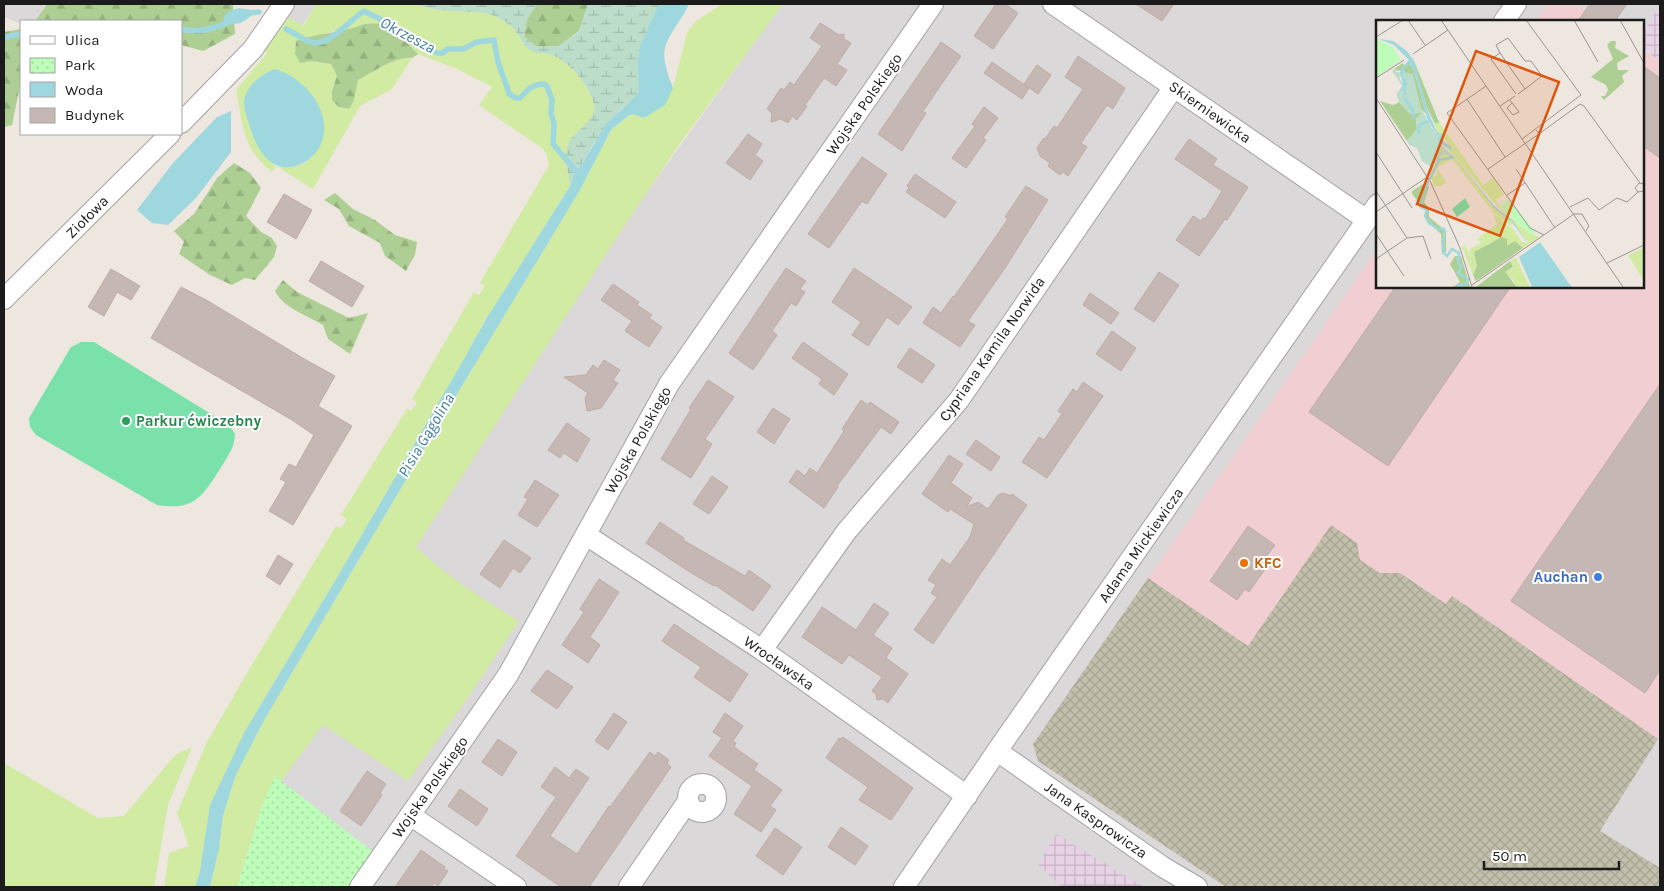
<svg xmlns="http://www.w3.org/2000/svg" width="1664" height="891" font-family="Karla,sans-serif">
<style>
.residential{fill:#dad8d9;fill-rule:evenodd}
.commercial{fill:#f0ced1}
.industrial{fill:url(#industrial-grid)}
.construction{fill:url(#construction-cross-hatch)}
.grass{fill:#d1eba3}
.forest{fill:url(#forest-firs)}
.wetland{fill:url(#wetland-marsh)}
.park{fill:url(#park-dots)}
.pitch{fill:#7ae1ab}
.water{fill:#9ed8de}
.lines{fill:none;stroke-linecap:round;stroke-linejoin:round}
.stream{stroke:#9ed8de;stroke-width:5.5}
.building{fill:#c5b8b4;stroke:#c0aba2}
.minor-casing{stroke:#a2a2a2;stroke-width:22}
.minor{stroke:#fff;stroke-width:20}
.leisure-dot{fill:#2e9e5b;stroke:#fff;stroke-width:2}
.food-dot{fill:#e8710a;stroke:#fff;stroke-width:2}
.shop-dot{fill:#3f7fe0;stroke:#fff;stroke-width:2}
.labels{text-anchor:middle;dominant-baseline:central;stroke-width:4;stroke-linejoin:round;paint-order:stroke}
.street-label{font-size:15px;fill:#1b1b1b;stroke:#fff}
.leisure-label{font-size:15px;font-weight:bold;fill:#27864d;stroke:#fff;text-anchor:start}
.food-label{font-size:15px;font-weight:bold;fill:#c56008;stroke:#fff;text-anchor:start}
.shop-label{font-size:15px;font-weight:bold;fill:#366cbe;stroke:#fff;text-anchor:end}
.water-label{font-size:16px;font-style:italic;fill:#3f7c9f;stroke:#fff}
.inset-river{fill:none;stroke:#9ed8de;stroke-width:2.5}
.inset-road{fill:none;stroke:#9a9591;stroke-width:1}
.view{fill:#de560d;fill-opacity:0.15;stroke:#de560d;stroke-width:2.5}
.inset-edge{fill:none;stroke:#1b1b1b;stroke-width:2.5}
</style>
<defs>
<pattern id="industrial-grid" width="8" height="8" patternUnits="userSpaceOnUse" patternTransform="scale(1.25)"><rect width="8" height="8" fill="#e7d2e6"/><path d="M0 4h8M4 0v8" fill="none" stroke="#c6b4c5"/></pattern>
<pattern id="construction-cross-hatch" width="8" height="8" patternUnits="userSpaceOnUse" patternTransform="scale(1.25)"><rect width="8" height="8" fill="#c2bfac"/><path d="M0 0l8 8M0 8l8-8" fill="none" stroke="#a6a493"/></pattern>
<pattern id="forest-firs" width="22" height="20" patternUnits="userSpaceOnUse" patternTransform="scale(1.25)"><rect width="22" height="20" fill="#adcf93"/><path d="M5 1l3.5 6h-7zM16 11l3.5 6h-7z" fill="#94b17e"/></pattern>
<pattern id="wetland-marsh" width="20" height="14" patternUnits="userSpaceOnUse" patternTransform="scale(1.25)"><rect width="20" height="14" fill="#bcddc9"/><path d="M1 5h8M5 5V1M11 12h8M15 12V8" fill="none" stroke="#a1bdac"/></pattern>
<pattern id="park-dots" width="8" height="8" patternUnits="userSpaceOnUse" patternTransform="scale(1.25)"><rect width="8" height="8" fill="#bdfcb9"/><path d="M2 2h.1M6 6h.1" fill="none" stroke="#a2d79e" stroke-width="1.8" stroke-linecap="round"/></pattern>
</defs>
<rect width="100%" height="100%" fill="#eee7e0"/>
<path class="residential" d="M4 4H46L35 21H21V24L4 17Z
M267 4H316L302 26Z
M782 4H1660V887H222L270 761 595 264ZM1378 21H1643V286H1378Z"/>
<path class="commercial" d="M1548 4H1576L1602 21H1536Z
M1643 49 1660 61V736L1600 831 1660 868V887H1226L1038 761 1033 744 1378 248V286H1643Z"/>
<path class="industrial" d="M1660 5V61L1643 49V33Z
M1056 834 1144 887H1062L1038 865Z"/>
<path class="construction" d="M1331 525 1357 543 1360 560 1380 573H1400L1446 604 1452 596 1658 739 1600 831 1660 868V887H1226L1038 761 1033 744 1148 578 1248 646Z"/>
<path class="grass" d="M316 4H417C443 15 463 9 489 14 499 17 511 25 517 33 522 40 523 46 531 51 536 54 543 53 550 54 569 60 589 85 594 104 598 121 573 131 568 144 563 158 568 171 570 186L492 310 484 320 479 333 473 341 468 352 339 574 245 731 195 887H164L169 853 189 846 177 813 206 744 247 673 336 526 341 529 347 519 341 515 407 409 411 411 417 403 412 399 474 292 479 295 485 286 480 283 549 165 546 153 542 148 479 105 492 87 455 68 418 54 401 37 381 24H364L351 30 333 31 321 35 309 36 300 62 311 61 331 64 337 76 332 91 339 107 348 109 354 100 358 80C371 73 398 55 412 58L392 89 360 106 313 189 276 166C298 170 310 164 321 143L244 103C250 130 256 147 276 167L272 172C242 148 243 125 236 90L267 53 263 49 289 17 303 26Z
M722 4H783L681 142 629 219 416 547C446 576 483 599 519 621L467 699 408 781 323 725 261 808 237 887H210L219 849 223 816 236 775 263 722 430 439 580 190 611 130 628 116 633 114 673 88 687 33 696 21Z
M192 747 168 805 154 887H4V763L98 818 124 816 175 755Z"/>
<path class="forest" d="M47 4H233L235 34 203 51 181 45V21H35Z
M537 4H588L579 31 559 46H536L524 37 527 19Z
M364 24C369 24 376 23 380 24 396 28 408 44 418 54L412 58C398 55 371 73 358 80L354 100 349 109 339 107 332 100V91L337 76 331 64 311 61 300 63 295 54 296 41C318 32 342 34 364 24Z
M21 29V81L12 125 4 127V32Z
M234 163 250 173 261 188 246 216 261 232 272 238 277 246 274 257 255 280 245 278 232 285 210 275 179 254 184 242 174 231 194 214 217 178Z
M335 193 353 209 375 220 395 235 417 242 415 255 406 271 385 256 380 243 349 226 339 209 324 200Z
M283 280 297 292 349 318 368 313 350 354 328 339 323 325C307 315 284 309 275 291Z"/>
<path class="wetland" d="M417 4H537L527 19 524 37 536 46H559L579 32 588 4H659L652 21 639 93 634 99 621 109 594 143 582 164 576 170 570 186C568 171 563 158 568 144 573 131 598 121 594 104 589 85 569 60 549 54 543 53 536 54 531 51 523 46 522 40 517 33 511 25 499 17 489 14 463 9 443 15 417 4Z"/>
<path class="park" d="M275 776 372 851 347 887H237L261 808Z"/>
<path class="pitch" d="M81 342H94L229 425 235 434C234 450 228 455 220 469 202 497 194 511 157 505L36 435 30 427 29 418 71 347Z"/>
<path class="water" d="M659 4H689C683 18 673 28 667 42 660 55 668 75 673 88L665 105 644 118 633 114 628 116 611 130 580 190 430 439 263 722 236 775 231 790 223 816 219 849 210 887H195L200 871 210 805 245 731 339 574 468 352C471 345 474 340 478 334 484 324 484 320 492 310L570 186 576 170 582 164 606 124 639 93 638 61 641 44Z
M239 8 252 10 254 14 241 23 226 25C218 15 231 10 239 8Z
M275 69C307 78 339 119 317 151 313 157 306 162 299 165 273 175 258 152 251 130 248 122 245 113 244 104 244 87 261 74 275 69Z
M231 111V152L196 198 168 225 152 223 137 210 173 163 217 117Z"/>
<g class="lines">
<path class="stream" d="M247 13 259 12
M181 29C199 33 216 29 232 20
M286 29C294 33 302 39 311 42 328 48 351 19 364 11L388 23 437 53H443L447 49H463L477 42 494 40 498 62 508 90 509 94 516 98H520C527 90 533 84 544 84L547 86 552 100 551 114 554 123 553 144 579 175
M4 37 21 34"/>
</g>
<path class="building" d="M996 4H1005L1018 13 993 49 974 36Z
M1136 4H1174L1162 21Z
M1590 4H1627L1615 21H1578Z
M820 23 839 35 844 34V39L851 43 837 64 847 70 836 86 824 78 805 105 807 106 797 120 792 116 788 123 781 119 771 122 772 113 767 109 781 88 784 90 790 82 794 85 822 46 810 38Z
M941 42 961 56 923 111 926 113 902 151 878 134Z
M1078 56 1125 88 1113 109 1107 105 1081 143 1087 147 1068 176 1063 172 1060 175 1048 166 1050 163 1040 156 1037 148 1044 138 1045 139 1054 126 1057 128 1083 89 1065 77Z
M992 62 1029 88 1022 99 984 73Z
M1037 65 1051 75 1038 94 1024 84Z
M1643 66 1660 78V158L1643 146Z
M984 107 998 118 983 138 986 140 966 168 952 158 975 126 972 124Z
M748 134 762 144 755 155 763 161 750 180 726 163Z
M1189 139 1217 159 1213 165 1248 187 1227 220 1225 219 1199 256 1176 240 1193 216 1201 221 1203 218 1205 219 1222 191 1175 159Z
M862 157 887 174 867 204 862 201 829 248 808 234Z
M915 174 956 202 945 218 906 192 909 188 907 186Z
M1026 186 1048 200 1005 268 968 321 975 325 960 347 923 323 933 307 941 313 953 296 954 297 1008 219 1005 217Z
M284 194 312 210 296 239 267 222Z
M321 261 364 286 352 307 309 281Z
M786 268 806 281 800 289 805 292 796 306 791 303 772 331 777 335 753 370 729 353Z
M854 268 912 307 898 325 887 317 868 346 852 335 861 322 832 302Z
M111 269 140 286 131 300 117 292 104 316 88 307Z
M1159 272 1179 285 1154 322 1134 309Z
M613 284 639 302 637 305 652 315 649 318 662 327 649 347 625 331 632 321 601 300Z
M1396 286H1511L1388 466 1309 412Z
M181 287 208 301 306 360 335 376 318 406 352 426 293 525 269 511 286 482 280 479 289 464 296 467 314 435 292 420 151 338Z
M1090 293 1119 313 1111 324 1083 305Z
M1112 331 1136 348 1121 371 1096 354Z
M803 342 848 374 834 395 819 384 822 379 792 358Z
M910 348 935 365 922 383 897 367Z
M604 360 620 370 613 380 618 383 601 408 587 411 585 398 588 393 564 377 586 375 593 365 598 369Z
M708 380 734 397 705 439 712 444 691 478 661 459 691 409 689 408Z
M1083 382 1103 396 1047 478 1022 462 1039 437 1044 440 1062 414 1058 411 1073 389 1077 392Z
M1660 384V670L1645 693 1511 601Z
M861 400 868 405 870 402 899 422 891 434 881 427 837 486 838 487 824 508 789 482 797 470 805 476 810 468 817 473 844 431 842 429Z
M773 408 790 419 774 444 757 432Z
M567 423 590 439 577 462 564 453 560 458 548 450Z
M976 440 1000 457 991 471 966 454Z
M949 455 963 464 951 483 972 498 966 507 978 502 988 509 998 495 1003 493 1011 496 1012 494 1027 505 933 644 914 630 937 597 931 593 936 585 928 580 942 559 950 565 970 537 974 524 950 509 948 512 922 494Z
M712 476 728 487 709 514 693 504Z
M535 480 559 495 537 527 518 515 528 499 524 497Z
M660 522 684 538 683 540 745 576 749 570 771 586 753 611 715 585 714 586 685 569 646 543Z
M1248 526 1275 545 1263 561 1268 565 1249 592 1245 589 1237 600 1210 581Z
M504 540 531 558 520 573 513 568 500 588 480 574Z
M278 555 293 564 280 585 266 576Z
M599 579 619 592 590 637 600 645 588 663 562 645 584 612 580 609Z
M874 603 889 613 873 635 892 648 886 658 908 674 888 703 883 699 877 700 876 694 872 691 882 677 849 655 842 664 802 637 822 607 856 630Z
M674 624 748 674 730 702 694 677 701 667 662 641Z
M547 670 573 687 557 709 531 691Z
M614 713 627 722 608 750 595 741Z
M725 713 743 726 733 741 736 743 734 747 758 764 754 770 782 790 770 806 776 810 761 832 734 814 752 786 709 756 722 738 713 732Z
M843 737 913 788 891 820 859 800 868 787 826 758 839 738 842 739Z
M498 739 517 752 502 776 482 762Z
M650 752 655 756 658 752 669 760 667 763 671 767 589 887H561L516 856 556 797 541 787 555 767 569 778 576 769 589 778 550 836 577 854 609 806 610 807Z
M367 771 386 784 380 793 382 795 361 826 340 811Z
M460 789 488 809 477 826 448 806Z
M841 827 868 846 855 865 828 847Z
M775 828 802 847 783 875 756 856Z
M421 850 445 867 444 869 448 871 438 886 434 883 431 887H395Z"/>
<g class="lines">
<g class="minor-casing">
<path id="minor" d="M1053 4 1367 220
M1504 21 1516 4
M181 123 253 49 284 4
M4 299 170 134
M586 535 762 650 967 796
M762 650 846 532 959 400 1174 87
M997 751 1163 867 1197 887
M688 798a14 14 0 1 1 28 0a14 14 0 1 1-28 0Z
M410 815 516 887
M360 887 508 675 669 384 933 4
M629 887 688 801
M904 887 997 751 1378 204"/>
</g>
<use href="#minor" class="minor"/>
</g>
<circle class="leisure-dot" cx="126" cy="421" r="5"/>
<circle class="food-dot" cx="1244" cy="563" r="5"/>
<circle class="shop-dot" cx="1598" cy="577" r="5"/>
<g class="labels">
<g class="street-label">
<text transform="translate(864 104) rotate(-55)">Wojska Polskiego</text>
<text transform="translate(1210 112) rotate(35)">Skierniewicka</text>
<text transform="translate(87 217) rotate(-45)">Ziołowa</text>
<text transform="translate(992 349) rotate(-55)">Cypriana Kamila Norwida</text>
<text transform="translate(638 440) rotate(-61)">Wojska Polskiego</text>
<text transform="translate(1141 545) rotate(-55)">Adama Mickiewicza</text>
<text transform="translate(779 663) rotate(35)">Wrocławska</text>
<text transform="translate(430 787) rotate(-55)">Wojska Polskiego</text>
<text transform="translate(1096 820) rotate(35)">Jana Kasprowicza</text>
</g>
<g class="leisure-label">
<text x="136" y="421">Parkur ćwiczebny</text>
</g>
<g class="food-label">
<text x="1254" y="563">KFC</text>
</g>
<g class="shop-label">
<text x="1588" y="577">Auchan</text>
</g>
<g class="water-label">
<text transform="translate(408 35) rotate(28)">Okrzesza</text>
<text transform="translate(426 435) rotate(-59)">Pisia Gągolina</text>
</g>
</g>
<g transform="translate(1376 20)">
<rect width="268" height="268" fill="#eee7e0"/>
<path d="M63 102 107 165 117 158 128 174 120 180 125 189 153 213 164 217 147 228 141 222 132 226 118 221 111 224 97 255 86 227 90 225 93 235 94 229 106 222 100 220 121 204 117 193 137 209 146 222 153 223 75 132 66 113 61 112 59 104ZM68 134 79 138 118 188 136 202 135 206 117 192 76 139 57 150 56 157 60 156 61 148 70 162 65 166H58L53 151ZM267 228V259L252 235ZM140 237 146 251 154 267H141L136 258H132L129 252 137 248 134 241Z" fill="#d1eba3"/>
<path d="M235 21H240L239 28 253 36 241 43 242 50H253L246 56 248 62 228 80 225 76H229L232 70 230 65 215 57 237 39 231 25ZM36 36 63 102 59 104 51 88ZM27 43 28 46 33 44 38 51 50 94 45 89 36 55 29 52 27 47 26 51 18 49 0 61ZM4 81 17 85 24 82 33 93 46 92 40 99 41 109 31 121ZM49 163 53 167 48 182 53 188V197L70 211V232L66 234 65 214 54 204 49 197 51 192 36 174V171ZM126 217 131 219V226L139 221 147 228 100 261 97 255 101 246 98 232ZM79 236H85L94 267H77L84 262 74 244ZM134 241 137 247 129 252 141 267H100Z" fill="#adcf93"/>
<path d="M19 49 26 51H19L24 55 27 52 37 54 45 89 59 113 65 114 62 118 64 123 79 138 68 134 55 147 46 141 41 128 33 125 31 121 41 109 40 99 46 92 36 95 24 84 20 73 33 65 26 56 23 58 28 65 27 67 16 51Z" fill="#bcddc9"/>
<path d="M1 19 17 27 25 40 0 57ZM133 180 159 212 158 214 153 213 123 186Z" fill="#bdfcb9"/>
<path d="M89 178 94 187 81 197 76 189Z" fill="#7ae1ab"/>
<path d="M3 19 17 21 31 31 38 41 52 92 61 112 67 114 65 120 75 127V133L118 186 137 201 152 224 136 202 118 188 78 137 73 129 64 123 61 118 65 115 59 112 51 98 38 51 33 44 27 48 33 56 27 52 26 55 33 65 29 67 30 69V76L27 74 29 68 22 73 27 65 25 55 18 51 24 53 26 47 33 40 18 25ZM164 222 192 262 196 267H156L143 237Z" fill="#9ed8de"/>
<path class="inset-river" d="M28 77 37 91 38 99M41 110 43 112V105L53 101M54 159 63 140 78 137M52 161 45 187 51 190 49 196 53 203 62 209H68L67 232 71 236 76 229 83 233 82 242 85 247 82 253 92 259 90 265H82V267"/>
<path class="inset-road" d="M32 0 49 25M65 0 247 267M198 0 222 42M244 0 268 43M0 17 27 0M124 33 120 25 132 18 149 41H155L166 56 149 69M37 34 72 10M0 58 28 40M110 66 71 93 154 208 168 215M140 74 115 39 124 33 149 69 142 74M0 78 55 163 84 228 96 267M91 79 129 137M134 80 143 92 137 95 131 88 136 83M124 86 139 76M160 110 163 114 204 84 208 86 264 163M146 119 205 75 150 0M0 132 36 188M112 149 163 114M140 149 179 208M268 164 263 163 259 168 262 172 268 171M0 171 31 218M131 175 149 163M194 187 212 178 223 190 241 178 251 182 262 172M0 192 51 157M0 214 28 256M31 218 47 216 55 239M0 239 31 218M231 243 268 225M96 265 198 194H206L213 206 210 211"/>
<path class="view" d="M100 31 183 62 124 216 41 184Z"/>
<rect width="268" height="268" class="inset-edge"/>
</g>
<rect width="1664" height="891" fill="none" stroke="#1b1b1b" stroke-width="10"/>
<rect x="20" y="20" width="162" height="115" fill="#ffffff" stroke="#a4a4a4"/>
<rect x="30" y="36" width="25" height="8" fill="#ffffff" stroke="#a4a4a4"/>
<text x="65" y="45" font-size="15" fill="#1b1b1b">Ulica</text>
<rect x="30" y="58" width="25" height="15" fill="url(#park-dots)" stroke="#a4a4a4"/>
<text x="65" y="70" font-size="15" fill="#1b1b1b">Park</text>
<rect x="30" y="82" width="25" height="15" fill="#9ed8de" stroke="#a4a4a4"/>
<text x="65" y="95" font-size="15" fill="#1b1b1b">Woda</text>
<rect x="30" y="108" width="25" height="15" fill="#c5b8b4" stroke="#a4a4a4"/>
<text x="65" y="120" font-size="15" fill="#1b1b1b">Budynek</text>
<path d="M1484 861v8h135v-8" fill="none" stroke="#1b1b1b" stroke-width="2.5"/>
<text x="1492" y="861" font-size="15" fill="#1b1b1b" stroke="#ffffff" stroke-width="4" paint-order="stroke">50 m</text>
</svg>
